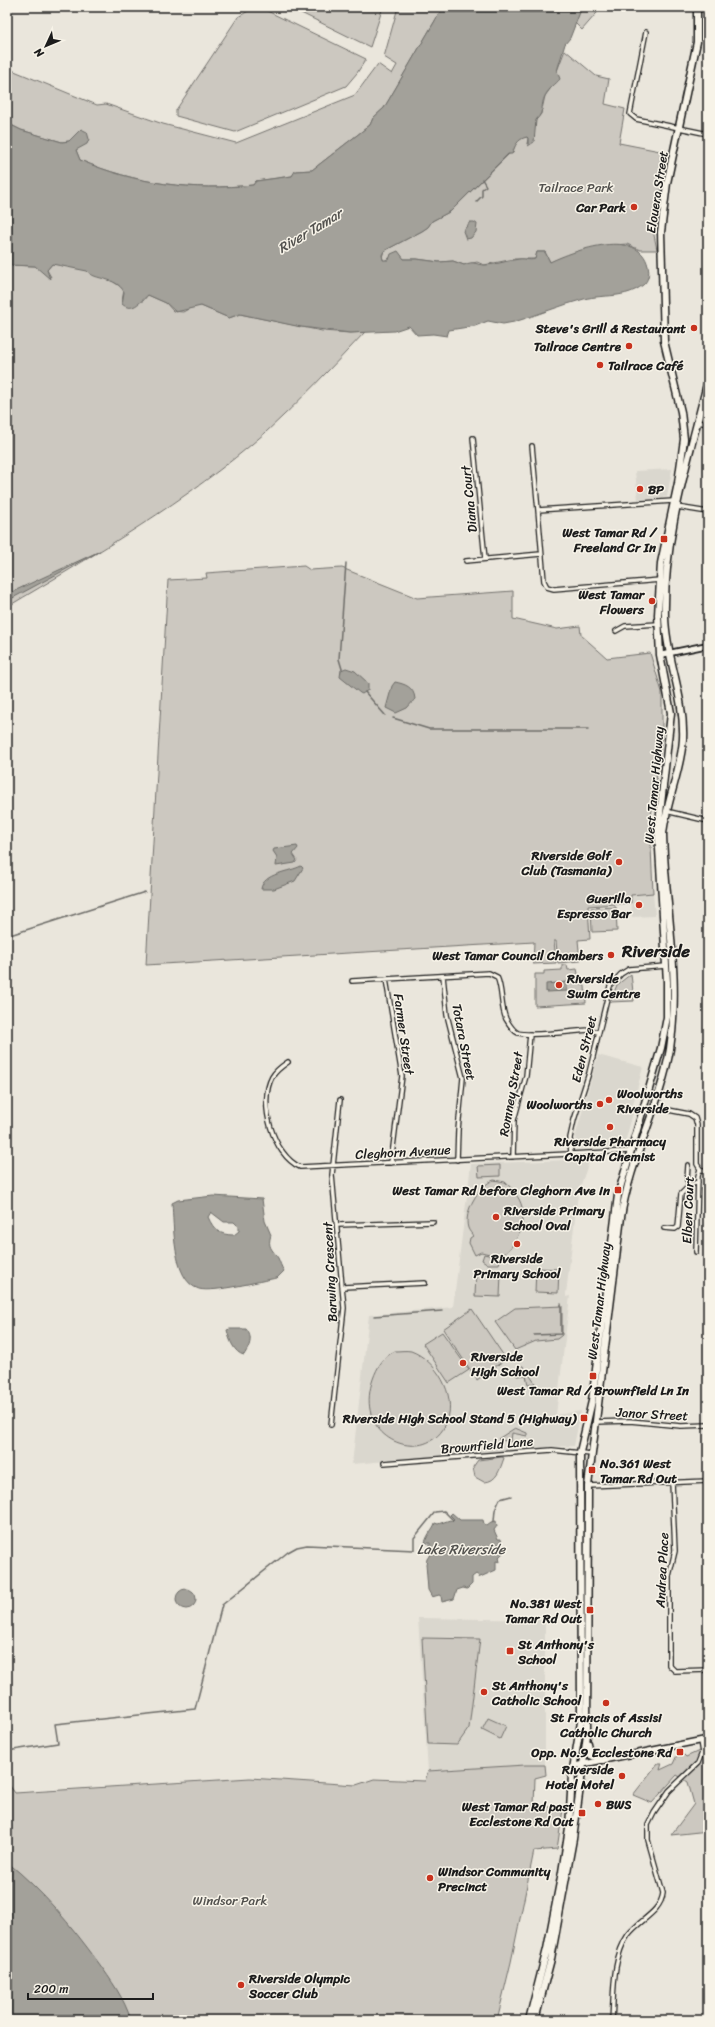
<svg xmlns="http://www.w3.org/2000/svg" width="715" height="2027" font-family="Sriracha,sans-serif">
<style>
.built{fill:#dad7ce}
.green{fill:#ccc8c0;stroke:#74726e}
.water{fill:#a3a19a;stroke:#6d6c68;fill-rule:evenodd}
.lines{fill:none;stroke-linecap:round;stroke-linejoin:round}
.stream{stroke:#6d6c68;stroke-width:1.5}
.minor-casing{stroke:#1c1c1c;stroke-width:6}
.tertiary-casing{stroke:#1c1c1c;stroke-width:8}
.secondary-casing{stroke:#1c1c1c;stroke-width:8}
.trunk-casing{stroke:#1c1c1c;stroke-width:9}
.minor{stroke:#f7f3e8;stroke-width:3.5}
.tertiary{stroke:#f7f3e8;stroke-width:4.5}
.secondary{stroke:#f7f3e8;stroke-width:5}
.trunk{stroke:#f7f3e8;stroke-width:6}
.poi-dot{fill:#c8321e;stroke:#f7f3e8;stroke-width:1.5}
.labels{text-anchor:middle;dominant-baseline:central;stroke-width:3;stroke-linejoin:round;paint-order:stroke}
.park-label{font-size:13px;fill:#51504d;stroke:#f7f3e8}
.street-label{font-size:13px;fill:#1c1c1c;stroke:#f7f3e8}
.poi-label{font-size:13px;font-weight:bold;fill:#1c1c1c;stroke:#f7f3e8;text-anchor:end}
.water-label{font-size:14px;font-style:italic;fill:#52514e;stroke:#f7f3e8}
.district-label{font-size:17px;font-weight:bold;fill:#1c1c1c;stroke:#f7f3e8}
</style>
<rect width="100%" height="100%" fill="#eae6dc"/>
<filter id="ink" filterUnits="userSpaceOnUse"><feTurbulence type="fractalNoise" baseFrequency=".025" numOctaves="2"/><feDisplacementMap in="SourceGraphic" scale="8" xChannelSelector="R" yChannelSelector="G"/><feConvolveMatrix kernelMatrix="1 2 1 2 8 2 1 2 1" color-interpolation-filters="sRGB"/></filter>
<g filter="url(#ink)">
<path class="built" d="M672 469 667 497 638 500 635 471Z
M653 893 655 916 632 917 631 895Z
M598 1055 643 1067 631 1112 633 1113 624 1146 579 1148V1144H575L576 1134Z
M590 1159 578 1193 566 1294V1297L570 1296 556 1415 581 1411 574 1446 551 1447 352 1464 369 1315 453 1307 471 1164Z
M418 1618 545 1620V1765L428 1771Z
M342 2017 416 2020H342Z"/>
<path class="green" d="M255 7H259L366 59 357 73 346 86 235 132 176 116V110L238 17Z
M289 7H383L370 47Z
M398 7H443L384 108 373 118 370 125 312 170 296 171 292 176 256 181 253 185C193 191 135 184 80 160L76 150 81 129 69 141 62 142 21 130 7 123V68L97 105 106 104 163 124 236 143 355 95 378 64 392 74 397 65 384 57Z
M582 7H602L582 30 575 23Z
M565 50 596 76 609 79 605 104 625 109 619 143 670 153 658 203 654 235 657 250H640L627 244 601 246 571 254 550 262 545 252H537L535 259H514L484 265 477 262 464 265 453 261 439 262 417 259H404L402 257H391L384 261 382 257 384 251 422 231 428 227 432 221 451 211 509 154 513 153C514 144 518 138 527 137L528 138 527 144 536 120 541 114 545 96 556 81 557 71Z
M52 264C75 266 106 273 124 290L122 301H143L148 295 166 303 173 311 183 312 192 307 201 306 229 318 240 314 322 331 350 333 365 332C332 367 300 401 265 433 187 501 96 554 7 607V265L35 266 51 277 47 270Z
M304 566 310 570 342 568 417 598 513 591V619L557 629 580 626 581 635 607 658 650 653 662 692V737L650 824 653 893 631 895V903L588 906 590 939 578 940 580 961 558 963 556 941H554L556 963 533 964 534 942 146 965 168 580 207 578 206 573Z
M616 907 617 931 592 932 591 908Z
M562 965H567L568 970 577 969 580 983 585 986 586 1003 535 1006V974H544V971L562 970Z
M631 974 634 1001 610 1002 617 985Z
M500 1165V1176L479 1177 478 1166Z
M494 1180 505 1182C512 1188 520 1198 522 1207 526 1221 515 1252 500 1255 494 1256 487 1253 481 1252L475 1255 469 1243 470 1238 473 1236C472 1234 469 1231 468 1228 463 1212 479 1185 494 1180Z
M484 1254 501 1258 499 1264H488L482 1260Z
M536 1268 559 1269 558 1293 535 1292Z
M476 1272 501 1274 500 1297 475 1296Z
M562 1306V1335L557 1339 536 1341 515 1350 495 1322 515 1308Z
M472 1309 506 1359 477 1380 443 1329Z
M442 1332 469 1370 449 1383 423 1344Z
M395 1351C400 1351 406 1350 411 1351 436 1360 457 1395 447 1421 430 1468 351 1443 373 1379 377 1367 384 1356 395 1351Z
M520 1366H523L535 1383 528 1385 526 1375 517 1376 515 1373 521 1370Z
M515 1428 527 1433V1436L512 1433 511 1441 525 1444 528 1440 527 1446 498 1439Z
M502 1457 504 1458C500 1469 497 1482 484 1482L475 1477 473 1467 478 1460Z
M422 1638 480 1639 469 1728 457 1745 428 1744Z
M488 1718 506 1726 500 1739 482 1730Z
M708 1747V1831L671 1835 694 1804 688 1782 677 1775 652 1803 633 1795 658 1763H662L660 1770 673 1764 677 1755H684L686 1757Z
M525 1765H545L546 1775 535 1778 534 1805 563 1809 557 1849 534 1851 511 1962 497 2020H416L342 2017 233 2020H7V1782L15 1793 250 1778 356 1785 374 1779 425 1781 428 1771Z"/>
<path class="water" d="M443 7H582L570 38 565 44 557 71 560 79C556 84 549 88 545 96 540 106 545 111 536 120L534 142 528 146V138L527 137C517 139 515 146 512 154H508L451 211 432 221 428 227 422 231 384 251 382 255 383 260H389L391 254 398 251 404 259H417L439 262 453 261 464 265C475 260 475 265 485 265 496 265 508 260 519 259 525 258 529 261 535 259L537 252H545L550 262C575 250 639 227 648 266 650 274 648 281 643 285 625 299 604 294 584 299 561 305 538 315 514 322L503 324 488 321 475 326 449 330 447 336 433 334 417 335 409 326 394 331 350 333 301 327 240 314 229 318 201 306 176 312 166 303 148 295C140 302 132 313 122 304L124 292C116 276 95 281 87 271L52 264 47 270 50 279 35 266 7 265V123L21 130 62 142 69 141 81 129 87 132 89 139 87 144 76 150 80 160C135 184 193 191 253 185L256 181 292 176 295 171 312 170 370 125 373 118 384 108Z
M470 222H474L477 224 476 232 471 238 466 239 463 231Z
M100 551 7 601V595L14 591Z
M346 668 355 671 368 683V690L362 694 360 693 340 677 341 670Z
M395 682C405 684 414 687 415 699L407 708 396 713 386 708 392 686Z
M297 846 298 848 293 854 297 860 295 863 276 866 277 857 273 851 274 849Z
M301 866 303 868 295 881 274 889H261C263 873 290 872 301 866Z
M567 982V991L546 992V984Z
M213 1196 262 1199 265 1221 271 1235C267 1247 272 1249 278 1258 280 1262 281 1267 284 1271L277 1278C259 1281 214 1293 199 1289 172 1281 174 1225 172 1203L178 1200ZM211 1212 224 1222H234L239 1227V1231L234 1235C219 1235 214 1230 208 1217Z
M230 1329H246C254 1338 249 1347 244 1355 234 1353 229 1339 227 1330Z
M452 1513 460 1520H483L484 1524 487 1525 491 1522 496 1521 497 1526 494 1530 498 1539H501L503 1553 499 1557 500 1562 496 1561V1570L478 1578 479 1576 476 1574 472 1577V1584L467 1589 463 1588 457 1590 454 1599 442 1602 441 1596 439 1595 432 1597 428 1590 426 1564 427 1559 431 1553 426 1550 430 1548V1543H425C427 1534 434 1528 435 1523L438 1524 450 1520 452 1521 454 1519 450 1515Z
M176 1599a10 10 0 1 1 20 0a10 10 0 1 1-20 0Z
M7 1862C42 1890 71 1925 98 1962 111 1980 124 1998 131 2020H7Z"/>
<g class="lines">
<path class="stream" d="M476 202 482 196V189L486 186 482 179
M342 669 339 659 346 563
M365 692 385 715
M393 718 429 729H588
M7 936 145 892
M374 1316 442 1311
M534 1335 561 1334V1304
M494 1521 495 1510 500 1499 511 1496
M7 1751 58 1743 55 1724 195 1709 222 1605 288 1552 297 1547 307 1545 414 1550V1538L435 1512 444 1511 453 1520"/>
<g class="minor-casing">
<path id="minor" d="M646 32 630 114 636 119 708 134
M698 422 708 424
M473 438 485 559
M532 446 538 510
M677 507 708 512
M466 561 541 554
M660 580 554 589 547 587 544 581 538 510 673 501
M616 631 625 626 658 624
M666 811 708 821
M443 976 447 1015 463 1078 458 1130 457 1160
M386 979 402 1076 391 1163
M352 981 489 973 497 977C503 990 500 1005 506 1019 509 1024 513 1031 518 1033 531 1037 573 1031 589 1030L598 1032
M288 1062C282 1066 276 1070 272 1077 258 1103 273 1155 300 1167L630 1151
M653 1107 689 1114 695 1118 697 1125V1164L700 1169 708 1172
M571 1155 570 1138 574 1120 589 1073 610 986 621 974 629 969 666 966
M513 1157 514 1120 526 1076 530 1034
M688 1165 687 1180 690 1185
M338 1225 433 1222
M664 1228 675 1229 678 1227 681 1194 690 1185 698 1182
M696 1252 698 1176 700 1169
M343 1287 425 1283
M595 1422 630 1421 681 1426 708 1425
M331 1425 344 1308 332 1175 340 1100
M384 1463 552 1450 591 1454
M672 1482 675 1551 669 1576V1665L675 1671 708 1670
M588 1486 708 1481
M612 2020C614 1993 612 1958 628 1935 639 1920 661 1912 663 1893L648 1840V1825L654 1813 669 1791 698 1763 702 1753 700 1741"/>
</g>
<g class="tertiary-casing">
<path id="tertiary" d="M660 655 708 645"/>
</g>
<g class="secondary-casing">
<path id="secondary" d="M574 1766 708 1739"/>
</g>
<g class="trunk-casing">
<path id="trunk" d="M588 1743 590 1755 603 1760
M529 2020 547 1949 562 1872 569 1828 572 1775 581 1722 580 1452 592 1401 618 1195 661 1048 667 1017V982L658 832 671 713 660 655 658 615 661 563 678 483 684 439 681 412 664 341 661 232 667 183 697 42V7
M535 2020 551 1959 573 1839 587 1735 588 1486 621 1217C630 1159 660 1107 670 1049 681 978 665 905 663 834 666 802 681 771 683 739 685 697 666 658 665 617 663 536 689 458 708 380"/>
</g>
<use href="#minor" class="minor"/>
<use href="#tertiary" class="tertiary"/>
<use href="#secondary" class="secondary"/>
<use href="#trunk" class="trunk"/>
</g>
</g>
<g class="poi-dot">
<circle cx="634" cy="207" r="4"/>
<circle cx="694" cy="328" r="4"/>
<circle cx="629" cy="346" r="4"/>
<circle cx="600" cy="365" r="4"/>
<circle cx="640" cy="489" r="4"/>
<rect x="660" y="535" width="8" height="8" rx="2"/>
<circle cx="652" cy="601" r="4"/>
<circle cx="619" cy="862" r="4"/>
<circle cx="639" cy="905" r="4"/>
<circle cx="611" cy="955" r="4"/>
<circle cx="559" cy="985" r="4"/>
<circle cx="609" cy="1100" r="4"/>
<circle cx="600" cy="1104" r="4"/>
<circle cx="610" cy="1127" r="4"/>
<rect x="614" y="1186" width="8" height="8" rx="2"/>
<circle cx="496" cy="1217" r="4"/>
<circle cx="517" cy="1244" r="4"/>
<circle cx="463" cy="1363" r="4"/>
<rect x="589" y="1372" width="8" height="8" rx="2"/>
<rect x="580" y="1414" width="8" height="8" rx="2"/>
<rect x="588" y="1466" width="8" height="8" rx="2"/>
<rect x="586" y="1606" width="8" height="8" rx="2"/>
<rect x="506" y="1647" width="8" height="8" rx="2"/>
<circle cx="484" cy="1692" r="4"/>
<circle cx="606" cy="1703" r="4"/>
<rect x="676" y="1748" width="8" height="8" rx="2"/>
<circle cx="622" cy="1776" r="4"/>
<circle cx="598" cy="1804" r="4"/>
<rect x="578" y="1809" width="8" height="8" rx="2"/>
<circle cx="430" cy="1878" r="4"/>
<circle cx="241" cy="1985" r="4"/>
</g>
<g class="labels">
<g class="park-label">
<text x="576" y="187">Tailrace Park</text>
<text x="230" y="1900">Windsor Park</text>
</g>
<g class="street-label">
<text transform="translate(657 192) rotate(-81)">Elouera Street</text>
<text transform="translate(469 499) rotate(-96)">Diana Court</text>
<text transform="translate(654 785) rotate(-85)">West Tamar Highway</text>
<text transform="translate(404 1034) rotate(82)">Farmer Street</text>
<text transform="translate(464 1042) rotate(79)">Totara Street</text>
<text transform="translate(584 1049) rotate(-76)">Eden Street</text>
<text transform="translate(511 1094) rotate(-80)">Romney Street</text>
<text transform="translate(403 1152) rotate(-3)">Cleghorn Avenue</text>
<text transform="translate(688 1210) rotate(-88)">Elben Court</text>
<text transform="translate(330 1272) rotate(-93)">Barwing Crescent</text>
<text transform="translate(599 1301) rotate(-83)">West Tamar Highway</text>
<text transform="translate(652 1414) rotate(3)">Janor Street</text>
<text transform="translate(487 1445) rotate(-5)">Brownfield Lane</text>
<text transform="translate(662 1570) rotate(-87)">Andrea Place</text>
</g>
<g class="poi-label">
<text x="626" y="207">Car Park</text>
<text x="686" y="328">Steve's Grill &amp; Restaurant</text>
<text x="621" y="346">Tailrace Centre</text>
<text x="608" y="365" text-anchor="start">Tailrace Café</text>
<text x="648" y="489" text-anchor="start">BP</text>
<text x="656" y="532">West Tamar Rd /<tspan x="656" dy="15">Freeland Cr In</tspan></text>
<text x="644" y="594">West Tamar<tspan x="644" dy="15">Flowers</tspan></text>
<text x="611" y="855">Riverside Golf<tspan x="611" dy="15">Club (Tasmania)</tspan></text>
<text x="631" y="898">Guerilla<tspan x="631" dy="15">Espresso Bar</tspan></text>
<text x="603" y="955">West Tamar Council Chambers</text>
<text x="567" y="978" text-anchor="start">Riverside<tspan x="567" dy="15">Swim Centre</tspan></text>
<text x="617" y="1093" text-anchor="start">Woolworths<tspan x="617" dy="15">Riverside</tspan></text>
<text x="592" y="1104">Woolworths</text>
<text x="610" y="1141" text-anchor="middle">Riverside Pharmacy<tspan x="610" dy="15">Capital Chemist</tspan></text>
<text x="610" y="1190">West Tamar Rd before Cleghorn Ave In</text>
<text x="504" y="1210" text-anchor="start">Riverside Primary<tspan x="504" dy="15">School Oval</tspan></text>
<text x="517" y="1258" text-anchor="middle">Riverside<tspan x="517" dy="15">Primary School</tspan></text>
<text x="471" y="1356" text-anchor="start">Riverside<tspan x="471" dy="15">High School</tspan></text>
<text x="593" y="1390" text-anchor="middle">West Tamar Rd / Brownfield Ln In</text>
<text x="576" y="1418">Riverside High School Stand 5 (Highway)</text>
<text x="600" y="1463" text-anchor="start">No.361 West<tspan x="600" dy="15">Tamar Rd Out</tspan></text>
<text x="582" y="1603">No.381 West<tspan x="582" dy="15">Tamar Rd Out</tspan></text>
<text x="518" y="1644" text-anchor="start">St Anthony's<tspan x="518" dy="15">School</tspan></text>
<text x="492" y="1685" text-anchor="start">St Anthony's<tspan x="492" dy="15">Catholic School</tspan></text>
<text x="606" y="1717" text-anchor="middle">St Francis of Assisi<tspan x="606" dy="15">Catholic Church</tspan></text>
<text x="672" y="1752">Opp. No.9 Ecclestone Rd</text>
<text x="614" y="1769">Riverside<tspan x="614" dy="15">Hotel Motel</tspan></text>
<text x="606" y="1804" text-anchor="start">BWS</text>
<text x="574" y="1806">West Tamar Rd past<tspan x="574" dy="15">Ecclestone Rd Out</tspan></text>
<text x="438" y="1871" text-anchor="start">Windsor Community<tspan x="438" dy="15">Precinct</tspan></text>
<text x="249" y="1978" text-anchor="start">Riverside Olympic<tspan x="249" dy="15">Soccer Club</tspan></text>
</g>
<g class="water-label">
<text transform="translate(310 231) rotate(-31)">River Tamar</text>
<text x="461" y="1549">Lake Riverside</text>
</g>
<g class="district-label">
<text x="656" y="951">Riverside</text>
</g>
</g>
<rect width="715" height="2027" fill="none" stroke="#f7f3e8" stroke-width="24"/>
<rect x="12" y="12" width="691" height="2003" fill="none" stroke="#1c1c1c" stroke-width="1.5" filter="url(#ink)"/>
<g transform="translate(46 46) rotate(226)" stroke="#f7f3e8" stroke-width="3" paint-order="stroke">
<path d="M0-3L7 15L0 10L-7 15Z" fill="#1c1c1c"/>
<text y="-6" font-size="11" font-weight="bold" text-anchor="middle" fill="#1c1c1c">N</text>
</g>
<path d="M28 1993v6h125v-6" fill="none" stroke="#1c1c1c" stroke-width="2"/>
<text x="34" y="1993" font-size="12" fill="#1c1c1c" stroke="#f7f3e8" stroke-width="3" paint-order="stroke">200 m</text>
</svg>
